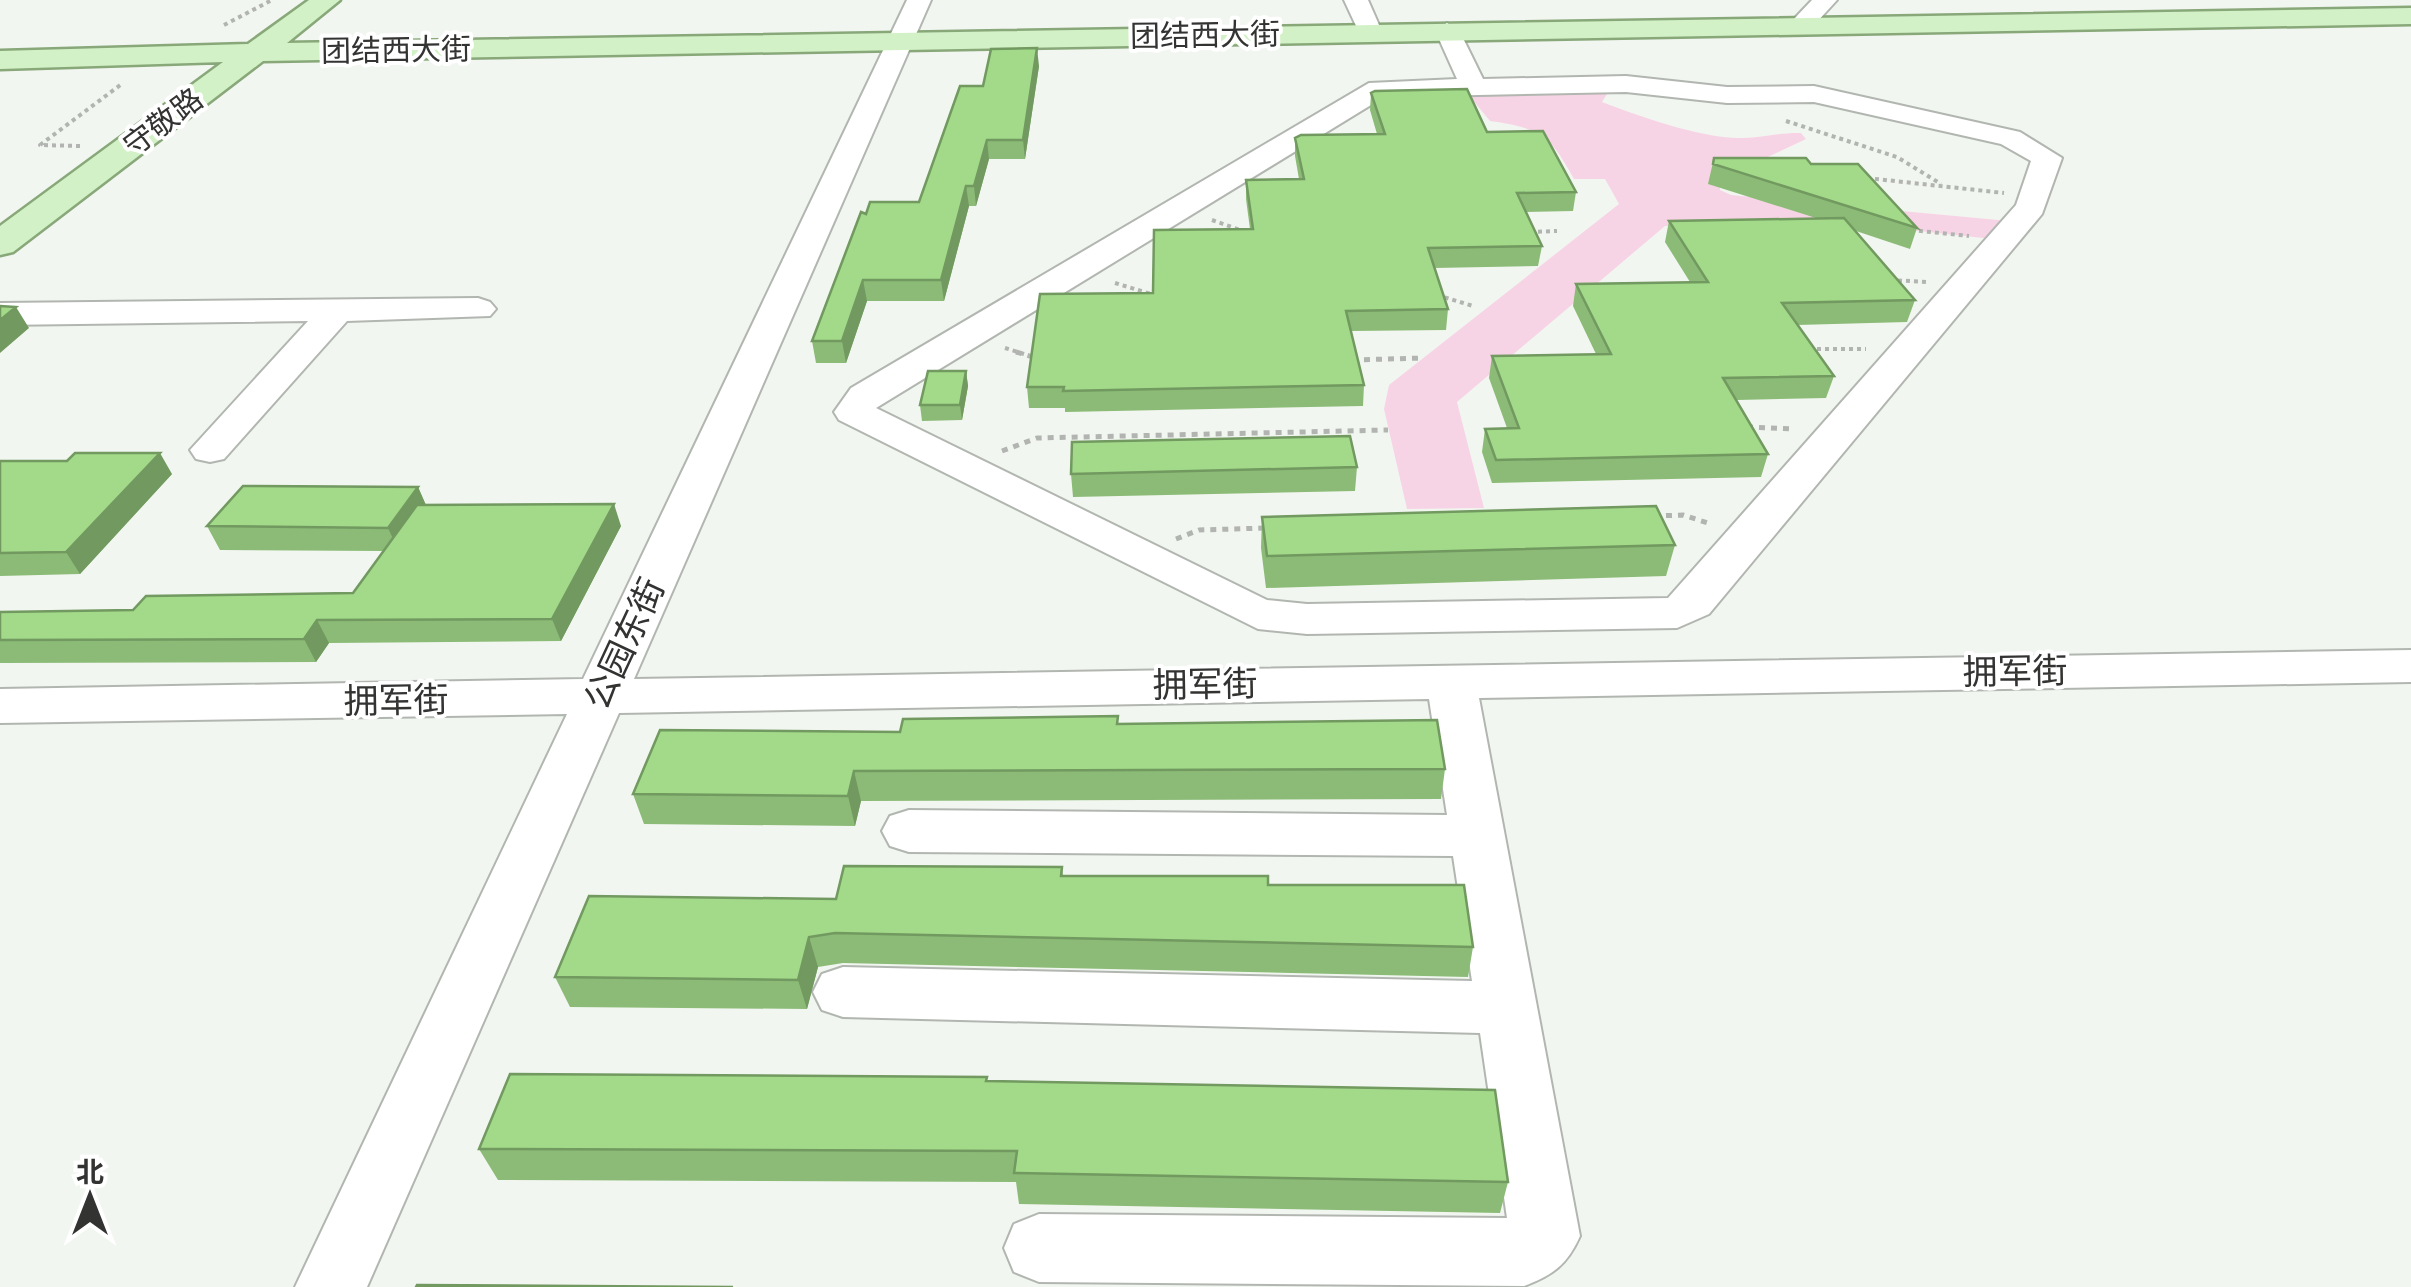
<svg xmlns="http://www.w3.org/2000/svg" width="2411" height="1287" font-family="'Roboto Serif','Noto Sans SC',serif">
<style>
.green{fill:#f7d4e5}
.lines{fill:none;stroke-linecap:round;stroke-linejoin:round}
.minor-casing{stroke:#b2b6b0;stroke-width:4}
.major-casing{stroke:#88a87a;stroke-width:5}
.path-far1{stroke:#b1b4b0;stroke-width:4;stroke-dasharray:4 4;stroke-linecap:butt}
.path{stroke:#b1b4b0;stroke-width:5;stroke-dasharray:6 6;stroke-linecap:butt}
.minor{fill:#fff;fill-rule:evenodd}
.major{fill:#d3f1c6;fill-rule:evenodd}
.wall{fill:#8bbb76}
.shaded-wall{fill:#719960}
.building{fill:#a2da89;stroke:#719960;stroke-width:2.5}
.labels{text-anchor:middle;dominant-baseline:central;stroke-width:8;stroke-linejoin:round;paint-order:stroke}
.far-street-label{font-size:30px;fill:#333432;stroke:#fff}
.street-label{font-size:35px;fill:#333432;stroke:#fff}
</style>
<rect width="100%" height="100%" fill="#f2f6f0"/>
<path class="green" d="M1612 86 1602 102C1638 116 1701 138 1739 138 1759 139 1780 132 1801 133L1806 139 1719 180 1720 190 1731 195 2009 221 1992 239 1873 226H1665L1457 402 1484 508 1407 509 1384 409 1389 385 1619 204 1605 179H1574C1550 135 1540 128 1490 121L1462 87Z"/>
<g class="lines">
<g class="minor-casing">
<path id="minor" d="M907 0H931L634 679 2411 650V682L1479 698 1580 1236C1567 1265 1553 1275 1524 1286L1039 1282 1014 1272 1004 1248 1014 1224 1039 1214 1507 1218 1480 1033 843 1017 822 1010 813 992 822 974 843 967 1472 981 1453 856 909 852 890 846 882 831 890 816 909 810 1447 815 1429 699 619 713 367 1287H295L567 714 0 723V689L583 679Z
M1344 0H1368L1379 25 1376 30H1358Z
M1812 0H1837L1815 24H1797L1794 19Z
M1447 23 1459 30 1483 79 1626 76 1727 87 1814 86 2020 132 2062 158 2042 214 1709 614 1677 628 1307 634 1258 629 839 420 834 412 851 388 1369 83 1457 79 1435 30ZM1626 92 1727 103 1814 102 2001 144 2031 161 2016 205 1668 598 1307 604 1267 600 876 408 1384 97Z
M478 298 490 302 496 309 490 316 347 321 224 459 210 462 196 459 190 450 308 321 0 325V303Z"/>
</g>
<g class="major-casing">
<path id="major" d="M309 0H340L287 43 2411 8V24L263 61 13 252 0 255V226L223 62 0 69V51L248 44Z"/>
</g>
<path class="path-far1" d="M224 25 272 0
M1786 121 1897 157 1941 184
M80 146 40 145 123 83
M1867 178 2004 193
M1212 220 1243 231
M1911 230 1969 236
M1530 232 1557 231
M1890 280 1928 282
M1115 283 1151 294
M1437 295 1473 306
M1005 348 1024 354
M1809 349H1866"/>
<path class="path" d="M1016 352 1036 358
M1352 360 1424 358
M1747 427 1794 429
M1002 451 1037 438 1388 430
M1654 516 1683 515 1711 524
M1176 539 1199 530 1267 528"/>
<use href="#minor" class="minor"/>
<use href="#major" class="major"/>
</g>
<path class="wall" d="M1039 66 1025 159H989L976 206H969L944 301H867L846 363H816L812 341 866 214 919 202 983 86Z
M1371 93 1487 132 1576 192 1573 211 1525 212 1542 246 1538 266 1434 268 1448 309 1446 330 1351 331 1364 385 1363 406 1065 412V408H1029L1027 387 1153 293 1250 229 1246 199V180L1299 179 1295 156V138L1377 134 1370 110Z
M1714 158 1811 164 1917 228 1910 249 1856 231 1915 300 1907 322 1797 325 1834 376 1826 398 1737 400 1768 454 1761 477 1492 483 1482 452 1485 429 1507 428 1489 378 1492 356 1596 354 1573 306 1576 284 1690 282 1665 242 1669 221 1816 218 1708 184Z
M966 371 968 386 962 420 922 421 920 405Z
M0 461 172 474 80 574 0 576Z
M1357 467 1355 491 1073 497 1071 474Z
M418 487 426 505 621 526 561 641 329 643 316 662 0 663V612L133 610 353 593 384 551 220 550 207 526Z
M1262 517 1675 545 1666 576 1266 588 1261 548Z
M1118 716V724L1445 769 1441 799 861 801 855 826 644 824 633 794 900 732Z
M1062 867 1063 876 1268 885 1473 947 1468 977 843 963 818 967 807 1009 570 1007 555 977 836 899Z
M987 1081 1508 1182 1500 1213 1019 1204 1016 1182 498 1180 479 1149Z"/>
<path class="shaded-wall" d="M1037 48 1039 66 1025 159 1023 140Z
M987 140 989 159 976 206 974 186Z
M966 186 969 206 944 301 941 280Z
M863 280 867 301 846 363 842 341Z
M16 307 29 328 0 353V320Z
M966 371 968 386 962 420 960 405Z
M160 453 172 474 80 574 66 552Z
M418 487 428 510 399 552 388 528Z
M614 504 621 526 561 641 552 619Z
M317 620 329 643 316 662 304 639Z
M854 771 861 801 855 826 848 796Z
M809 937 818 967 807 1009 798 980Z"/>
<path class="building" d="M1037 48 1023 140H987L974 186H966L941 280H863L842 341H812L861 212 866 214 870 202H919L960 86H983L991 49Z
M1467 89 1487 132 1543 131 1576 192 1517 193 1542 246 1428 248 1448 309 1346 311 1364 385 1063 391 1064 387H1027L1040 294 1153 293 1154 230 1253 229 1246 180 1304 179 1295 138 1301 135 1385 134 1371 93 1375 91Z
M1714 158H1806L1811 164H1858L1917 228 1713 164Z
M1844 218 1915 300 1782 303 1834 376 1723 378 1768 454 1496 460 1485 429 1519 428 1492 356 1611 354 1576 284 1708 282 1669 221Z
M0 306 16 307 0 320Z
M928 371H966L960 405H920Z
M1350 436 1357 467 1071 474 1072 442Z
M75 453H160L66 552 0 553V461H67Z
M243 486 418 487 388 528 207 526Z
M614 504 552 619 317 620 304 639 0 640V612L133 610 146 596 353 593 417 505Z
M1656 506 1675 545 1267 556 1262 517Z
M1118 716 1117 724 1437 720 1445 769 854 771 848 796 633 794 660 730 900 732 903 719Z
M844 866 1062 867 1061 876H1268V885H1464L1473 947 835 933 809 937 798 980 555 977 589 896 836 899Z
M510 1074 987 1077 986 1081 1495 1090 1508 1182 1014 1173 1017 1151 479 1149Z
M417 1285 733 1287H416Z"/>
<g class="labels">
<g class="far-street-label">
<text transform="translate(1205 35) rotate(-1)">团结西大街</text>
<text transform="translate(396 50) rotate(-1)">团结西大街</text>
<text transform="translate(163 122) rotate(-37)">守敬路</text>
</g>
<g class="street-label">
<text transform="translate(625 644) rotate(-65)">公园东街</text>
<text transform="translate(2015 672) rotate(-1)">拥军街</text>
<text transform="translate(1205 685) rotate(-1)">拥军街</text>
<text transform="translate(396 701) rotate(-1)">拥军街</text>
</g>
</g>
<g transform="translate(90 1197)" stroke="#ffffff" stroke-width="8" paint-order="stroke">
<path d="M0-8L18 38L0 25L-18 38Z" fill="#333432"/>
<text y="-15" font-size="28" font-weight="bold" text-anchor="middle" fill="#333432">北</text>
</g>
</svg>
